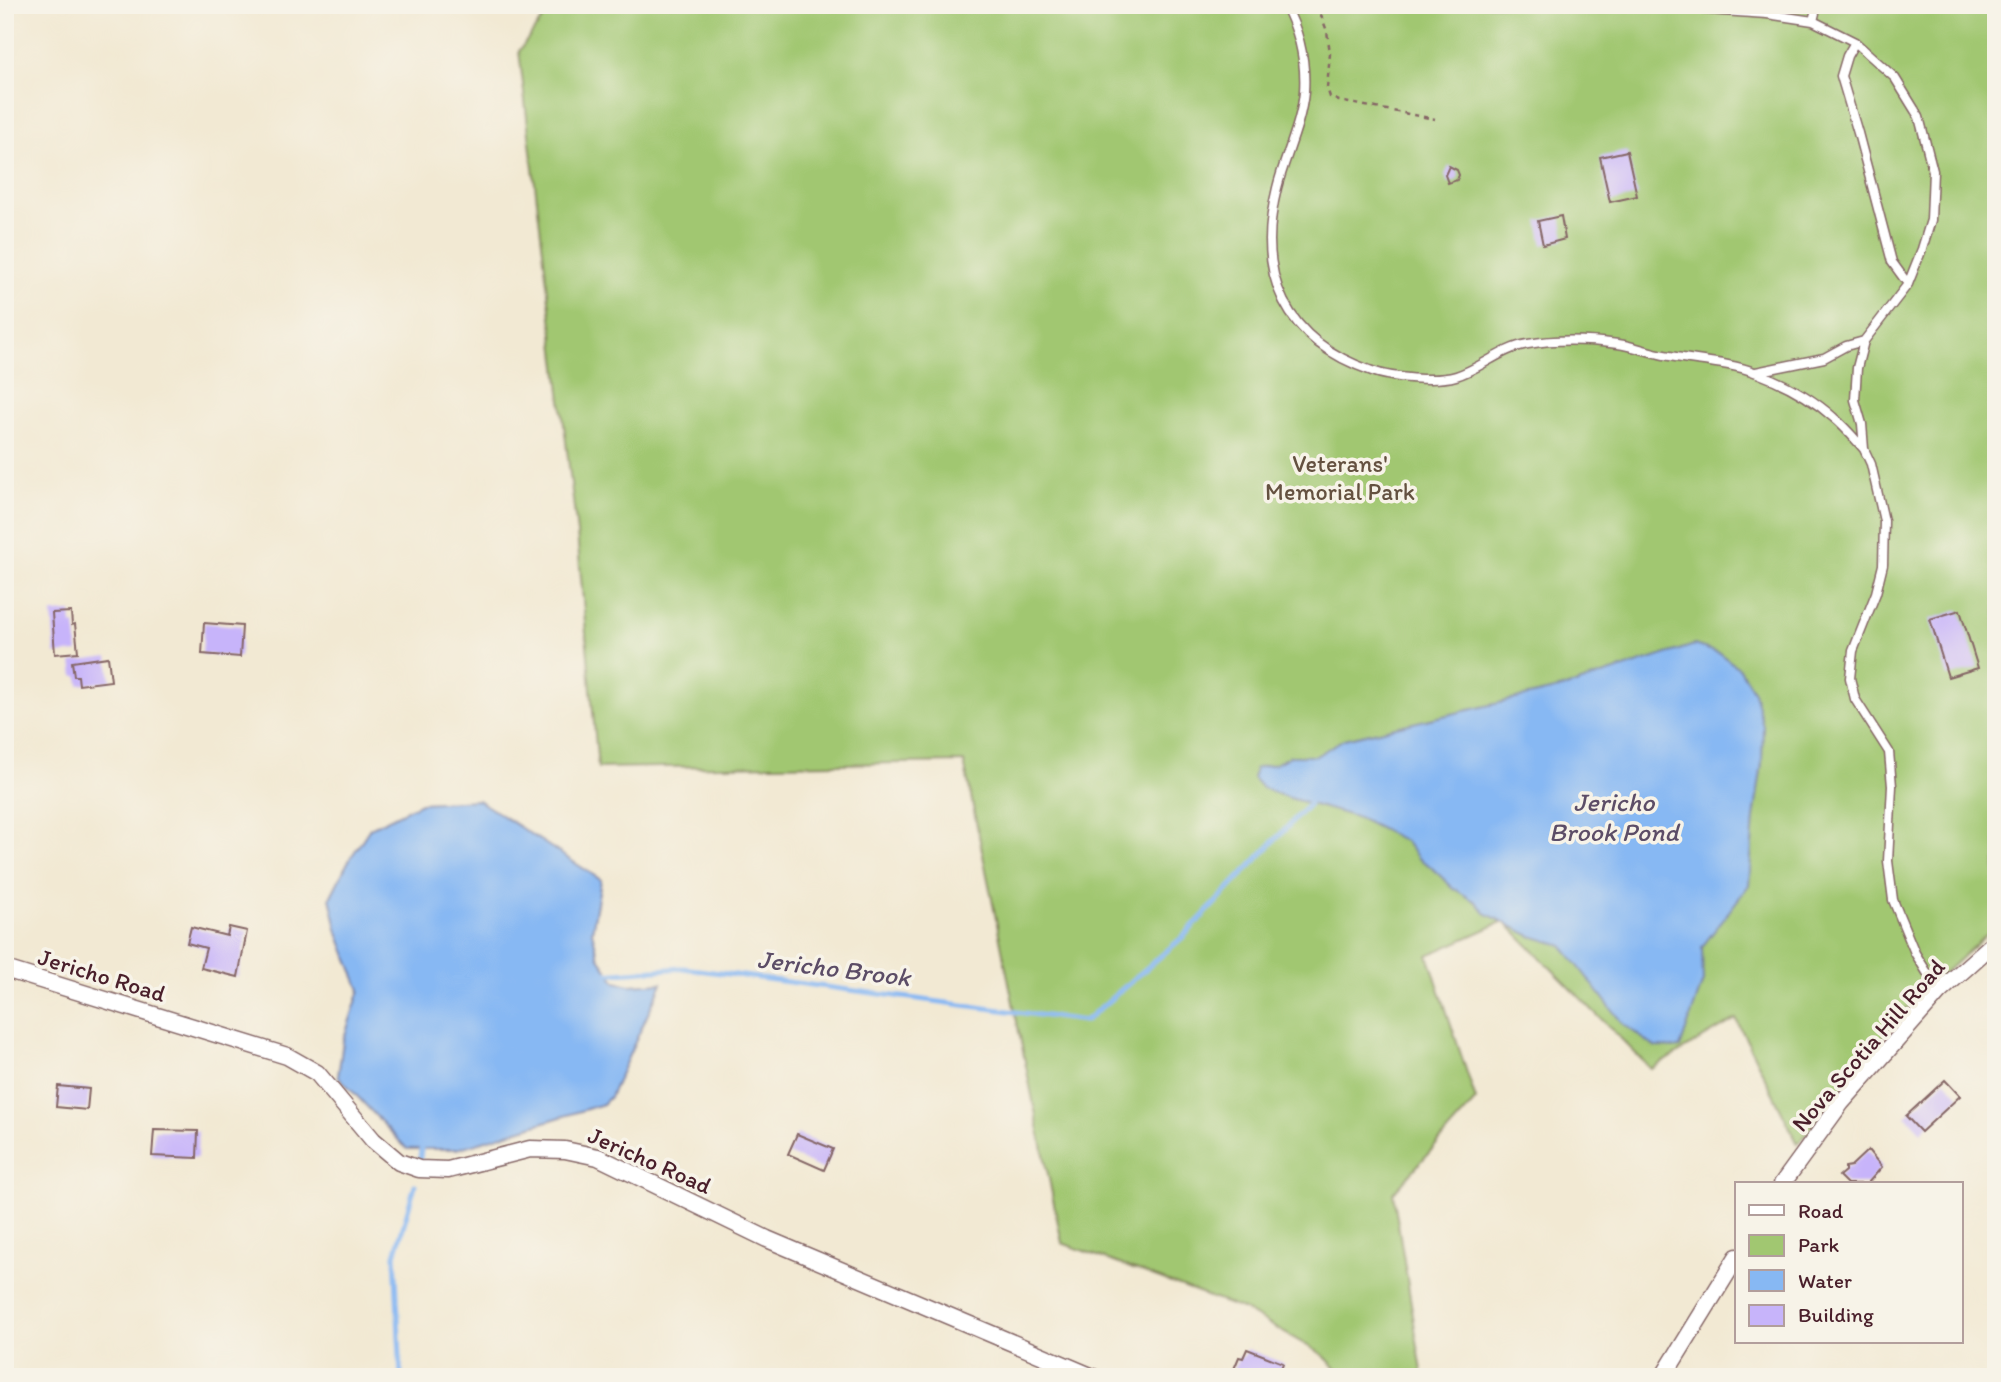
<svg xmlns="http://www.w3.org/2000/svg" width="2001" height="1382" font-family="Itim,sans-serif">
<style>
.green{fill:#a1c771;stroke:#76734e;stroke-width:2}
.water{fill:#87b8f3;stroke:#686c8f;stroke-width:2}
.lines{fill:none;stroke-linecap:round;stroke-linejoin:round}
.stream{stroke:#87b8f3;stroke-width:5}
.building{fill:#c7b4fa}
.service-casing{stroke:#856666;stroke-width:11}
.minor-casing{stroke:#856666;stroke-width:19}
.path{stroke:#856666;stroke-width:2.5;stroke-dasharray:5 5;stroke-linecap:butt}
.service{stroke:#fff;stroke-width:8}
.minor{stroke:#fff;stroke-width:16}
.labels{text-anchor:middle;dominant-baseline:central;stroke-width:7;stroke-linejoin:round;paint-order:stroke}
.park-label{font-size:24px;fill:#645140;stroke:#f7f3e8}
.street-label{font-size:24px;fill:#4a1f2b;stroke:#f7f3e8}
.water-label{font-size:26px;font-style:italic;fill:#5c4d67;stroke:#f7f3e8}
</style>
<rect width="100%" height="100%" fill="#f7f3e8"/>
<filter id="ink" filterUnits="userSpaceOnUse"><feTurbulence type="fractalNoise" baseFrequency=".0143" numOctaves="2"/><feDisplacementMap in="SourceGraphic" scale="14" xChannelSelector="R" yChannelSelector="G"/><feConvolveMatrix kernelMatrix="1 2 1 2 8 2 1 2 1" color-interpolation-filters="sRGB"/></filter>
<filter id="wash" filterUnits="userSpaceOnUse"><feTurbulence type="fractalNoise" baseFrequency=".00686" numOctaves="4" result="noise"/><feDisplacementMap in="SourceGraphic" scale="28" xChannelSelector="R" yChannelSelector="G"/><feGaussianBlur stdDeviation="1.57" result="paint"/><feColorMatrix in="noise" values="0 0 0 0 0 0 0 0 0 0 0 0 0 0 0 0 0 1.4 0 .05"/><feComposite in="paint" operator="in"/></filter>
<g filter="url(#wash)">
<rect width="100%" height="100%" fill="#f2e9d3"/>
<path class="green" d="M553 5H1996V926L1899 1015 1798 1144 1736 1019 1651 1069 1504 921 1428 955 1476 1100 1393 1193 1423 1377H1345L1322 1354 1242 1309 1062 1243 964 762 598 768 577 533 519 51Z"/>
<path class="water" d="M1694 645 1719 653 1740 669 1754 692 1763 726 1762 764 1754 818 1749 885 1702 947 1703 981 1680 1048 1655 1047 1623 1024 1562 945 1531 936 1485 913 1476 902 1453 888 1430 866 1418 858 1405 841 1359 818 1286 797 1262 788 1253 778 1256 768 1275 764 1290 756H1316L1344 739 1563 688Z
M478 800 601 880 592 932 599 958 616 982 630 985 662 983 610 1097 603 1104 457 1149H407L338 1076 343 1041 360 990 338 933 330 898 348 862 370 828 421 803Z"/>
<g class="lines">
<path class="stream" d="M603 974 683 968 1085 1021 1184 936 1309 804
M420 1158 422 1142
M401 1377 395 1255 415 1185"/>
</g>
<g id="blocks">
<path class="building" d="M1627 151 1637 196 1610 202 1600 157Z
M1449 166 1457 170 1459 175 1457 180 1448 183 1445 175Z
M1561 216 1565 239 1543 245 1538 221Z
M1960 610 1978 668 1948 677 1930 619Z
M71 612 72 625 75 624 78 652 55 654 52 613Z
M204 623 242 626 240 657 202 654Z
M108 657 111 681 79 685 78 676H74L72 662Z
M191 927 227 936 229 927 247 931 238 977 201 968 206 948 187 943Z
M1945 1080 1960 1096 1921 1132 1906 1116Z
M58 1086 89 1089 87 1110 56 1107Z
M154 1130 198 1131 197 1158 152 1156Z
M797 1134 833 1149 824 1170 788 1154Z
M1868 1150 1882 1167 1867 1184H1847L1839 1176 1845 1171V1167L1851 1166Z
M1247 1349 1283 1363 1278 1377H1254L1234 1369 1239 1357 1243 1358Z"/>
</g>
</g>
<g filter="url(#ink)">
<use href="#blocks" fill-opacity="0" stroke="#856666" stroke-width="2"/>
<g class="lines">
<g class="service-casing">
<path id="service" d="M1285 5C1299 31 1306 62 1304 92 1301 125 1285 156 1277 188 1255 276 1285 341 1372 371 1391 378 1436 382 1456 376 1480 369 1502 348 1528 344 1557 339 1589 340 1618 344 1633 346 1648 352 1664 355 1694 361 1729 362 1757 373 1784 383 1813 399 1834 418 1845 427 1854 438 1864 449
M1634 5 1767 14 1813 21 1855 42 1895 78 1919 117 1933 171 1931 220 1922 249 1908 284 1864 341 1857 368 1855 400 1862 424 1864 449 1871 464 1884 521 1883 565 1876 593 1853 651 1850 678 1855 699 1889 752 1892 786 1888 861 1893 900 1915 953 1939 992
M1813 21 1817 5
M1855 42 1847 56 1841 76 1858 133 1892 262 1908 284
M1756 372 1824 358 1846 346 1864 341"/>
</g>
<g class="minor-casing">
<path id="minor" d="M5 969 287 1056 317 1073 373 1140 399 1162 419 1169 448 1170 530 1149 565 1150 598 1157 767 1239 1093 1377
M1782 1184 1841 1103 1939 992 1996 941
M1663 1377 1737 1257"/>
</g>
<path class="path" d="M1317 5 1327 31 1330 53 1327 88 1330 97 1339 101 1435 119"/>
<use href="#service" class="service"/>
<use href="#minor" class="minor"/>
</g>
</g>
<g class="labels">
<g class="park-label">
<text x="1340" y="463">Veterans'<tspan x="1340" dy="28">Memorial Park</tspan></text>
</g>
<g class="street-label">
<text transform="translate(102 975) rotate(17)">Jericho Road</text>
<text transform="translate(1868 1045) rotate(-49)">Nova Scotia Hill Road</text>
<text transform="translate(650 1160) rotate(24)">Jericho Road</text>
</g>
<g class="water-label">
<text x="1614" y="802">Jericho<tspan x="1614" dy="30">Brook Pond</tspan></text>
<text transform="translate(834 968) rotate(7)">Jericho Brook</text>
</g>
</g>
<rect width="2001" height="1382" fill="none" stroke="#f7f3e8" stroke-width="28"/>
<rect x="1735" y="1182" width="228" height="161" fill="#f7f3e8" stroke="#b29e9c" stroke-width="2"/>
<rect x="1749" y="1205" width="35" height="10" fill="#ffffff" stroke="#b29e9c" stroke-width="2"/>
<text x="1798" y="1218" font-size="21" fill="#4a1f2b">Road</text>
<rect x="1749" y="1235" width="35" height="21" fill="#a1c771" stroke="#b29e9c" stroke-width="2"/>
<text x="1798" y="1252" font-size="21" fill="#4a1f2b">Park</text>
<rect x="1749" y="1270" width="35" height="21" fill="#87b8f3" stroke="#b29e9c" stroke-width="2"/>
<text x="1798" y="1288" font-size="21" fill="#4a1f2b">Water</text>
<rect x="1749" y="1305" width="35" height="21" fill="#c7b4fa" stroke="#b29e9c" stroke-width="2"/>
<text x="1798" y="1322" font-size="21" fill="#4a1f2b">Building</text>
</svg>
